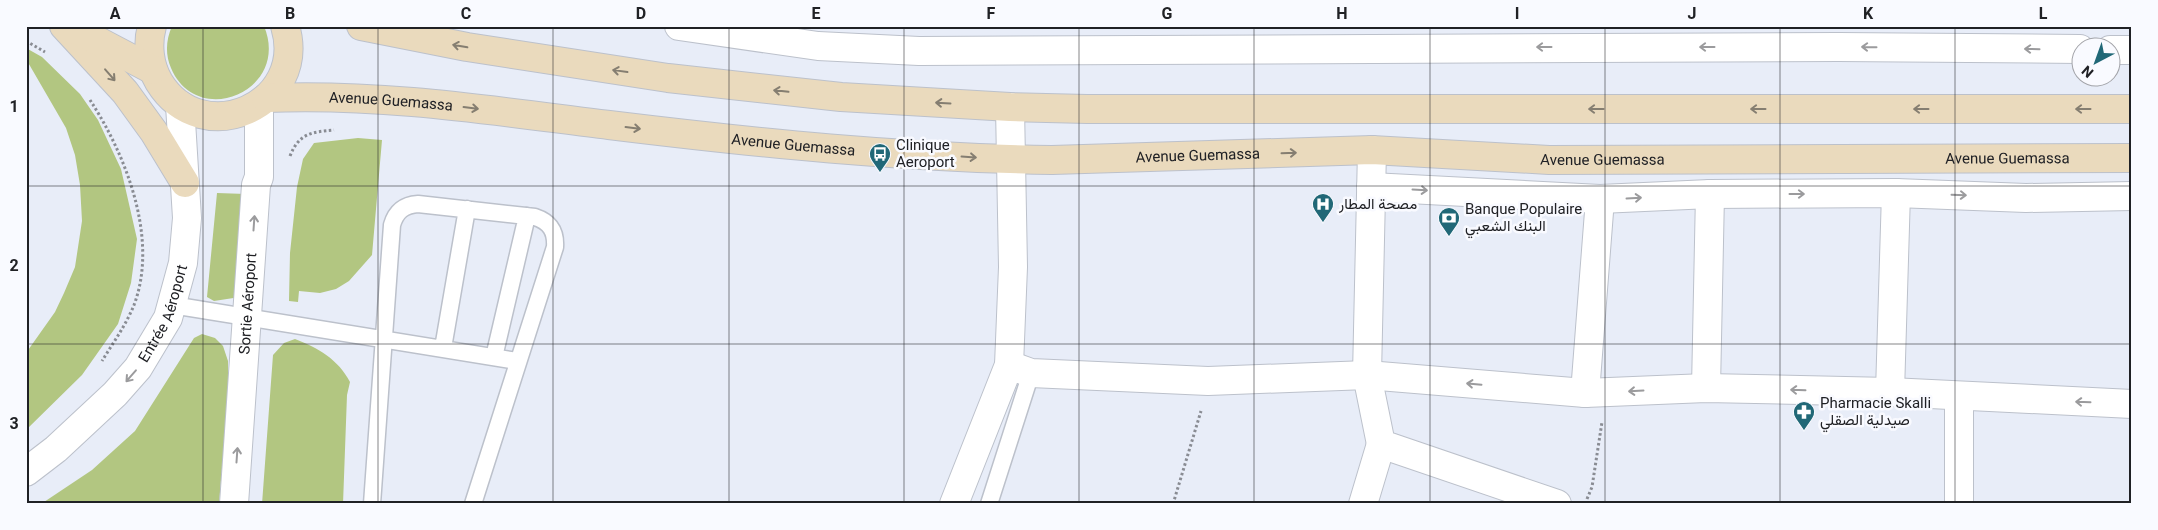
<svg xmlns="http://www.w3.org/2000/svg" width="2158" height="530" font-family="Roboto,Vazirmatn,sans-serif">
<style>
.green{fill:#b2c681}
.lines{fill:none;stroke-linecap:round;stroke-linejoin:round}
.lane-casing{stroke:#bcc1cb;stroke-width:19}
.street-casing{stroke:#bcc1cb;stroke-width:30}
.secondary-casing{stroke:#bcc1cb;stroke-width:30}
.path{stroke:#898c93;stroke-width:3;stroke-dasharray:2.5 2.5;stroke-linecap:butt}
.lane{stroke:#fff;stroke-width:16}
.street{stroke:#fff;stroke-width:28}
.secondary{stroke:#eadabd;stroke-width:28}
.oneway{stroke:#857e71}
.oneway2{stroke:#9b9b9d}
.grid{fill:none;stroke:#202125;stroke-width:1;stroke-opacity:0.55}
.labels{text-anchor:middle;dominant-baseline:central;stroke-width:5;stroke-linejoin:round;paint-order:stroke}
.street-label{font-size:15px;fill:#202125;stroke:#f9faff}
.poi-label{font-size:15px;fill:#202125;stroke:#f9faff;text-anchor:start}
.neatline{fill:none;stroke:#202125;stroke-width:2}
.grid-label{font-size:16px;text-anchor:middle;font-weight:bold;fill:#202125}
</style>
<rect width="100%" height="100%" fill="#e8edf8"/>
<path class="green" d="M172 26H264C291 91 197 130 171 68 165 54 166 40 172 26Z
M26 48 42 57 80 94 98 120 121 169 137 239 131 283 118 324 82 375 26 430V353L55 312 64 293 75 267 82 221 80 185 75 155 66 128 26 59Z
M358 138 382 140 372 255 349 281 336 289 320 293 299 291 298 302 289 301 290 253 297 187 303 159 314 143Z
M217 193 246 194 240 297 214 301 207 297Z
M202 334 215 338 223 346 228 361V396L219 504H41L92 470 135 431 194 338Z
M295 339C318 348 338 359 350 382L347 395 343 504H262L273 355 284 343Z"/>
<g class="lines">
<g class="lane-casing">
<path id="lane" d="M172 305 517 361
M443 348 467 209
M494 357 527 216
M372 504 392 225C396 211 404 205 418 204L535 217C550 222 556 231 555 247L473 504
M989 504 1031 373"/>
</g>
<g class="street-casing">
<g id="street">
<path d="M679 26 818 46 919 51 1838 47 2080 49"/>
<path d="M2110 50H2132"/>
<path d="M1372 150 1367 375 1381 444 1557 504"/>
<path d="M1371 187 1600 199 1710 194 1896 193 2026 198 2132 196"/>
<path d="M1009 365 1031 373 1208 381 1367 375 1585 393 1706 388 1890 392 2132 404"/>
<path d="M1706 388 1710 194"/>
<path d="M1890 392 1896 193"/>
<path d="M1585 393 1600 199"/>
<path d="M1959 397V504"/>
<path id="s1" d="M26 472 56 449 115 394 138 368 168 318 183 263 187 218 180 105"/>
<path id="s2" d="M234 504 256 185 259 177V104"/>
<path d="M954 504 1009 365 1013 267 1010 107"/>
<path d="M1363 504 1381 444"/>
</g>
</g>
<g class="secondary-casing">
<g id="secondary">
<path d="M64 26 125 92 154 132 185 183"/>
<path d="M152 26C147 44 149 65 159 82 202 152 309 105 285 26"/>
<path d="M361 26 467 47 668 78 841 97 1010 107 1087 109H2132"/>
<path d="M77 30 153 70"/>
<path id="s3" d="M266 98C381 93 495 111 609 125 756 143 904 158 1052 160L1372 150 1549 160 2132 158"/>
</g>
</g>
<path class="path" d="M26 41 45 52
M90 100C126 155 159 239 134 305 126 325 113 343 102 361
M290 156C299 133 312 132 334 130
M1587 499 1592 487 1602 422
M1173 504 1201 411"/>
<use href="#lane" class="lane"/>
<use href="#street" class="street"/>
<use href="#secondary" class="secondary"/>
</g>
<defs><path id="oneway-shaft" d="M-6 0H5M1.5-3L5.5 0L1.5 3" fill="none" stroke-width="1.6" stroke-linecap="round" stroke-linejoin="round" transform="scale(1.25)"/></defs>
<g class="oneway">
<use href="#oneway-shaft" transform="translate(460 46) rotate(-170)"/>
<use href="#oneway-shaft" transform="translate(620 71) rotate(-172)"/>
<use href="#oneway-shaft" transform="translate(110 75) rotate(49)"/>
<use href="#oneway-shaft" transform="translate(781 91) rotate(-174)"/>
<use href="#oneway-shaft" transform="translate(943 103) rotate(-177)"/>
<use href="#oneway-shaft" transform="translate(471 108) rotate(7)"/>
<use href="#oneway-shaft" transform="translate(1596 109) rotate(180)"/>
<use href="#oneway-shaft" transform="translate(1758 109) rotate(180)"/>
<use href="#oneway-shaft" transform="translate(1921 109) rotate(180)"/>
<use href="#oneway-shaft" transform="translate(2083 109) rotate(180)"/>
<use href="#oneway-shaft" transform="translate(633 128) rotate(7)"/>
<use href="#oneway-shaft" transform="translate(1289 153) rotate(-2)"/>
<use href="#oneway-shaft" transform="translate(969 157) rotate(4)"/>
</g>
<g class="oneway2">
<use href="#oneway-shaft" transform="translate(1544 47) rotate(180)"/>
<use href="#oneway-shaft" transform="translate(1707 47) rotate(180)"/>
<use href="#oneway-shaft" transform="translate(1869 47) rotate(-179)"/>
<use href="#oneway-shaft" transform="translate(2032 49) rotate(-179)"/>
<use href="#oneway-shaft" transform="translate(1420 190) rotate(3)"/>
<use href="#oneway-shaft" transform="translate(1797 194)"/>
<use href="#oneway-shaft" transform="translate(1959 195) rotate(2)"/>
<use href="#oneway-shaft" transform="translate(1634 198) rotate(-3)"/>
<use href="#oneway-shaft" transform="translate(254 223) rotate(-86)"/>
<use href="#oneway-shaft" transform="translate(131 376) rotate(131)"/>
<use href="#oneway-shaft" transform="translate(1474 384) rotate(-175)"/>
<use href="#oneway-shaft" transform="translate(1798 390) rotate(-178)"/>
<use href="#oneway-shaft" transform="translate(1636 391) rotate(177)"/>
<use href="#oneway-shaft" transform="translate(2083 402) rotate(-178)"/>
<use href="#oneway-shaft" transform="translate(237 455) rotate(-86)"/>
</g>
<path class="grid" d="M203 26V504M378 26V504M553 26V504M729 26V504M904 26V504M1079 26V504M1254 26V504M1430 26V504M1605 26V504M1780 26V504M1955 26V504M26 186H2132M26 344H2132"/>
<defs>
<g id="bus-pin" transform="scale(1.125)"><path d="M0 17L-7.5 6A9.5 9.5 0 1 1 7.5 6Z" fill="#216877" stroke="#f9faff"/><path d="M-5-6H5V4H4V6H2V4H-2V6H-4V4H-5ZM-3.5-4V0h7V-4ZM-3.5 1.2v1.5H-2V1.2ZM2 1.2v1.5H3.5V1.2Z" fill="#fff"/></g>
<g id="hospital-pin" transform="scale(1.125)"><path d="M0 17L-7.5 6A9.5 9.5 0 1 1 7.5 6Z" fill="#216877" stroke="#f9faff"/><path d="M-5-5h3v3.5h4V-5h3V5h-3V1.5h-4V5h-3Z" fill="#fff"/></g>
<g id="bank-pin" transform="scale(1.125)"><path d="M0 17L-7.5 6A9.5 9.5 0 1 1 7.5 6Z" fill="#216877" stroke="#f9faff"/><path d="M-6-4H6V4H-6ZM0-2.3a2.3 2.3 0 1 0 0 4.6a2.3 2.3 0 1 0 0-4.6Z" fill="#fff"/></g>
<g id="pharmacy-pin" transform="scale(1.125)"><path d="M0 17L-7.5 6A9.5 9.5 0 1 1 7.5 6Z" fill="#216877" stroke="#f9faff"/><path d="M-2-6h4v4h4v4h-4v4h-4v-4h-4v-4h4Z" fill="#fff"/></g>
</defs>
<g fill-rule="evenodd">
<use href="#bus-pin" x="880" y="154"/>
<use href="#hospital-pin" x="1323" y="204"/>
<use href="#bank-pin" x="1449" y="218"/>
<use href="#pharmacy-pin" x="1804" y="412"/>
</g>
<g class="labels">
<g class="street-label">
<text stroke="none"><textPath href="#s3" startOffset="125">Avenue Guemassa</textPath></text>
<text stroke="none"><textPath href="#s3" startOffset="530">Avenue Guemassa</textPath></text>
<text stroke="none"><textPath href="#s3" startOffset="935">Avenue Guemassa</textPath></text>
<text stroke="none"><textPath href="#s3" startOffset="1340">Avenue Guemassa</textPath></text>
<text stroke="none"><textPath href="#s3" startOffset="1745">Avenue Guemassa</textPath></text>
<text stroke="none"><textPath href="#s2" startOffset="201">Sortie Aéroport</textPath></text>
<text stroke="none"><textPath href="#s1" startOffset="214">Entrée Aéroport</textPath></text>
</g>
<g class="poi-label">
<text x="896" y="145">Clinique<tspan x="896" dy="17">Aeroport</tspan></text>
<text x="1339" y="204">مصحة المطار</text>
<text x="1465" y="209">Banque Populaire<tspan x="1465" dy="17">البنك الشعبي</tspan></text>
<text x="1820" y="403">Pharmacie Skalli<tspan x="1820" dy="17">صيدلية الصقلي</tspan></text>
</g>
</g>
<rect width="2158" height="530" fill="none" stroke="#f9faff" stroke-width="55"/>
<g transform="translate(2096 62) rotate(221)"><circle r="24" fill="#f9faff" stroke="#a2a3a8"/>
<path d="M0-4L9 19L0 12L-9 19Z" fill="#216877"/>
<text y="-8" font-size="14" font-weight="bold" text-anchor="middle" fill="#202125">N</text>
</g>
<rect x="28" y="28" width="2102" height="474" class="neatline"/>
<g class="grid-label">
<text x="115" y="19">A</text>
<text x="290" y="19">B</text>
<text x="466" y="19">C</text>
<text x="641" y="19">D</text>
<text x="816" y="19">E</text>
<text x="991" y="19">F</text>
<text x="1167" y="19">G</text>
<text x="1342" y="19">H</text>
<text x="1517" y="19">I</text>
<text x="1692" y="19">J</text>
<text x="1868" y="19">K</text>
<text x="2043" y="19">L</text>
<text x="14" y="112">1</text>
<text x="14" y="271">2</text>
<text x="14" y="429">3</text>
</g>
</svg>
